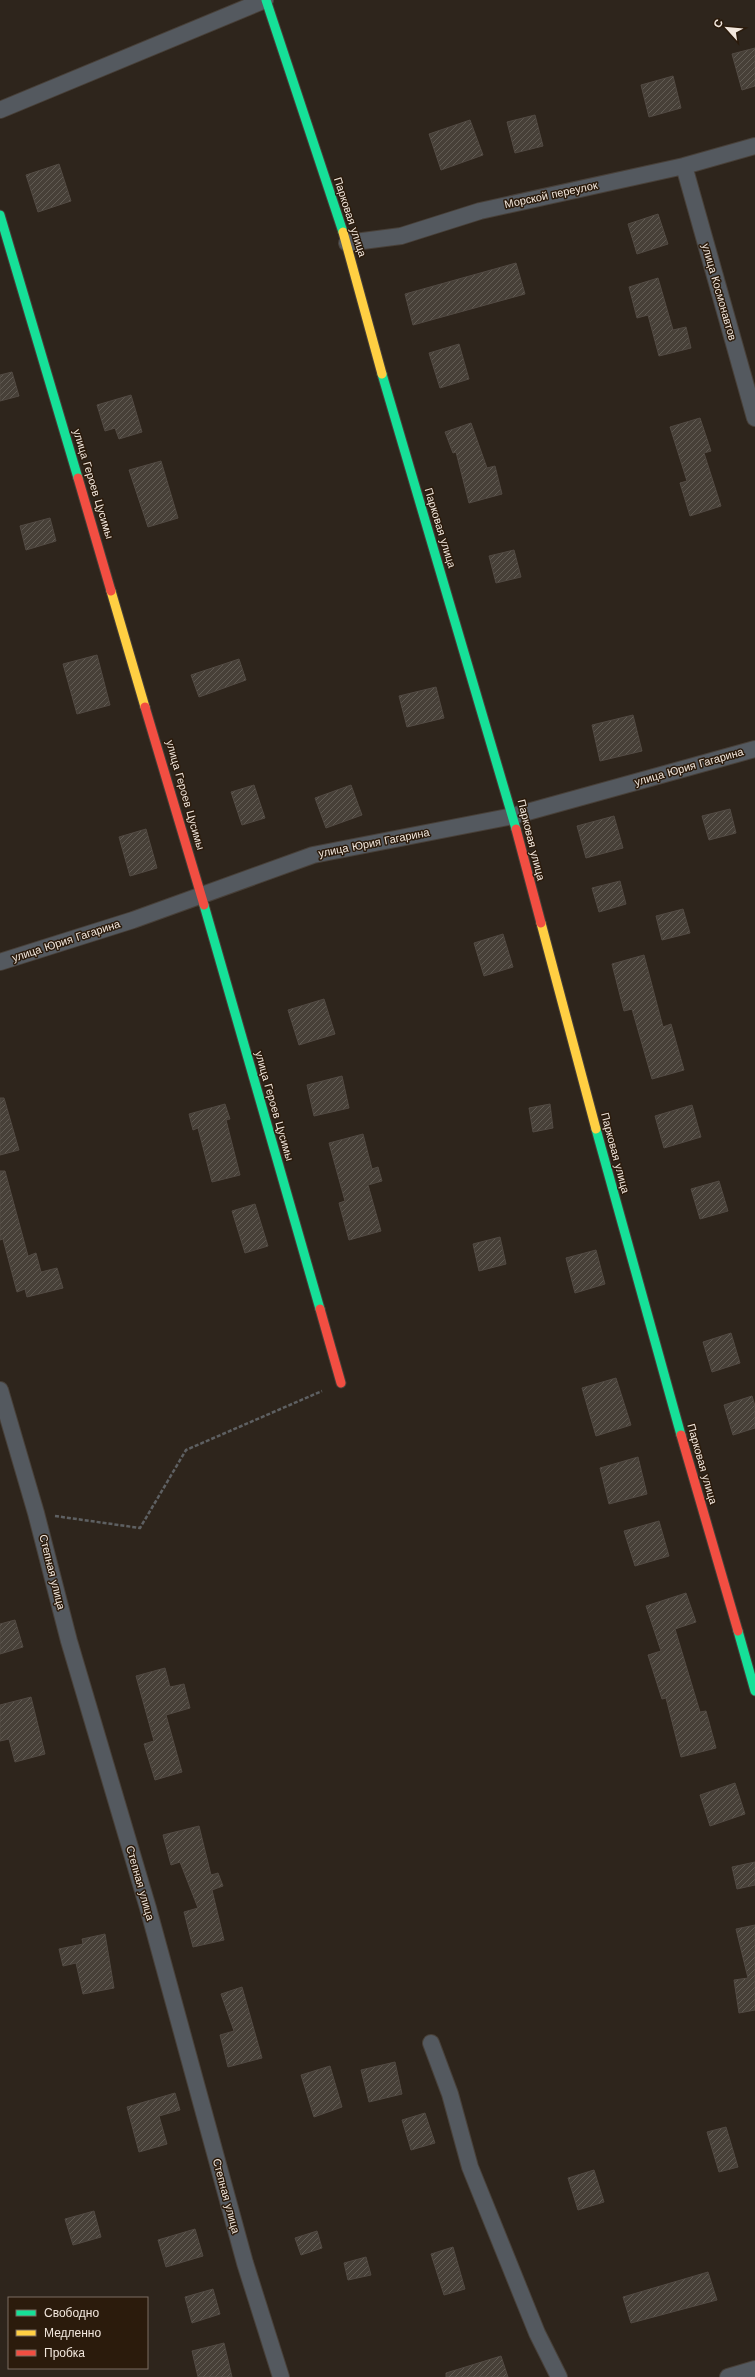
<svg xmlns="http://www.w3.org/2000/svg" width="755" height="2377" font-family="'Work Sans',sans-serif">
<style>
.building{fill:url(#building-hatch);stroke:#524a43}
.lines{fill:none;stroke-linecap:round;stroke-linejoin:round}
.street-casing{stroke:#484039;stroke-width:18}
.fast-casing{stroke:#484039;stroke-width:11}
.slow-casing{stroke:#484039;stroke-width:11}
.jam-casing{stroke:#484039;stroke-width:11}
.path{stroke:#5e6062;stroke-width:2.5;stroke-dasharray:4 2;stroke-linecap:butt}
.street{stroke:#54595f;stroke-width:16}
.fast{stroke:#16e098;stroke-width:9}
.slow{stroke:#ffcf43;stroke-width:9}
.jam{stroke:#f24e42;stroke-width:9}
.labels{text-anchor:middle;dominant-baseline:central;stroke-width:3;stroke-linejoin:round;paint-order:stroke}
.street-label{font-size:11px;fill:#f2e7dd;stroke:#2b1b0c}
</style>
<defs>
<pattern id="building-hatch" width="6" height="6" patternUnits="userSpaceOnUse"><rect width="6" height="6" fill="#474038"/><path d="M-1 1l2-2M0 6l6-6M5 7l2-2" fill="none" stroke="#625c54"/></pattern>
</defs>
<rect width="100%" height="100%" fill="#2e251c"/>
<path class="building" d="M755 48V86L742 90 732 54Z
M673 76 681 108 649 117 641 85Z
M535 115 543 146 515 153 507 122Z
M470 120 483 155 441 170 429 134Z
M59 164 71 201 38 212 26 175Z
M658 214 668 244 637 254 628 224Z
M516 263 525 294 413 325 405 294Z
M658 278 673 330 686 327 691 348 659 356 648 315 637 318 629 287Z
M459 344 469 379 440 388 429 353Z
M12 372 19 396 0 401V375Z
M131 395 142 432 119 439 115 428 105 431 97 405Z
M700 418 711 451 704 453 721 506 690 516 680 483 687 481 670 427Z
M471 423 487 468 495 466 502 494 469 503 456 452 453 453 445 432Z
M161 461 178 518 148 527 129 470Z
M50 518 56 541 26 550 20 526Z
M514 550 521 577 496 583 489 556Z
M97 655 110 705 77 714 63 664Z
M239 659 246 680 199 697 191 675Z
M436 687 444 718 407 727 399 696Z
M633 715 642 751 600 761 592 725Z
M254 785 265 818 242 825 231 792Z
M351 785 362 815 326 828 315 798Z
M730 809 736 833 709 840 702 816Z
M614 816 623 848 586 858 577 826Z
M146 829 157 868 130 876 119 837Z
M620 881 626 904 599 912 592 888Z
M683 909 690 933 662 940 656 916Z
M503 934 513 967 484 976 474 943Z
M644 955 663 1027 671 1024 684 1070 652 1079 632 1009 624 1011 612 964Z
M324 999 335 1034 299 1045 288 1010Z
M342 1076 349 1108 314 1116 307 1085Z
M0 1098H4L19 1150 0 1155Z
M225 1104 230 1119 226 1120 240 1175 212 1182 198 1128 193 1130 189 1114Z
M550 1104 553 1128 533 1132 529 1108Z
M692 1105 701 1137 664 1148 655 1116Z
M363 1134 372 1169 378 1167 382 1181 368 1185 381 1231 349 1240 339 1203 345 1201 329 1143Z
M0 1171H5L28 1256 36 1253 41 1272 57 1268 63 1288 27 1297 25 1289 17 1292 3 1239 0 1240Z
M719 1181 728 1211 700 1219 691 1189Z
M255 1204 268 1246 245 1253 232 1211Z
M500 1237 506 1264 479 1271 473 1244Z
M596 1250 605 1284 575 1293 566 1258Z
M731 1333 740 1363 712 1372 703 1342Z
M616 1378 631 1425 596 1436 582 1388Z
M752 1396 755 1406V1428L733 1435 724 1405Z
M638 1457 647 1494 609 1504 600 1468Z
M659 1521 669 1556 635 1566 624 1531Z
M686 1593 696 1622 675 1629 700 1712 706 1711 716 1748 681 1757 666 1698 662 1699 648 1655 661 1651 646 1606Z
M15 1620 23 1647 0 1654V1624Z
M165 1668 170 1687 184 1684 190 1708 166 1715 182 1772 155 1780 144 1744 154 1741 136 1676Z
M31 1697 45 1754 15 1762 9 1739 0 1741V1705Z
M735 1783 745 1814 710 1826 700 1795Z
M199 1826 211 1875 218 1873 223 1886 212 1890 224 1940 193 1947 184 1912 198 1908 180 1862 171 1865 163 1835Z
M755 1862V1885L737 1889 732 1867Z
M755 1925V2010L739 2013 734 1980 748 1978 736 1929Z
M105 1934 114 1988 83 1994 76 1963 63 1966 59 1949 83 1944 82 1939Z
M242 1987 262 2058 228 2067 220 2035 234 2031 221 1994Z
M395 2062 402 2094 369 2102 361 2070Z
M330 2066 342 2107 314 2117 301 2075Z
M175 2093 180 2110 159 2116 167 2144 139 2152 127 2107Z
M425 2113 435 2143 411 2150 402 2120Z
M726 2127 738 2167 719 2172 707 2132Z
M594 2170 604 2202 578 2210 568 2178Z
M94 2211 101 2237 73 2245 65 2219Z
M195 2229 203 2256 166 2267 158 2240Z
M317 2231 322 2248 301 2255 295 2238Z
M453 2247 465 2289 444 2295 431 2254Z
M366 2257 371 2275 348 2280 344 2263Z
M708 2272 717 2300 631 2323 623 2297Z
M213 2289 220 2314 192 2323 185 2297Z
M224 2343 232 2377H198L192 2351Z
M501 2356 508 2377H446V2373Z"/>
<g class="lines">
<g class="street-casing">
<path id="street" d="M0 110 265 0
M684 166 755 418
M347 243 401 236 480 211 684 166 755 146
M0 962 133 920 313 855 513 816 755 749
M0 1390 36 1513 69 1641 148 1908 245 2263 281 2377
M431 2043 450 2094 470 2167 537 2333 559 2377
M728 2377 755 2369"/>
</g>
<g class="fast-casing">
<path id="fast" d="M266 0 343 232
M0 215 78 478
M382 374 516 829
M204 905 320 1309
M596 1129 681 1435
M738 1631 755 1691"/>
</g>
<g class="slow-casing">
<path id="slow" d="M343 232 382 374
M111 591 145 707
M541 923 596 1129"/>
</g>
<g class="jam-casing">
<path id="jam" d="M78 478 111 591
M145 707 204 905
M516 829 541 923
M320 1309 341 1383
M681 1435 738 1631"/>
</g>
<path class="path" d="M55 1516 140 1528 186 1450 322 1391"/>
<use href="#street" class="street"/>
<use href="#fast" class="fast"/>
<use href="#slow" class="slow"/>
<use href="#jam" class="jam"/>
</g>
<g class="labels">
<g class="street-label">
<text transform="translate(551 195) rotate(-12)">Морской переулок</text>
<text transform="translate(350 217) rotate(72)">Парковая улица</text>
<text transform="translate(719 292) rotate(74)">улица Космонавтов</text>
<text transform="translate(93 484) rotate(73)">улица Героев Цусимы</text>
<text transform="translate(440 528) rotate(73)">Парковая улица</text>
<text transform="translate(689 767) rotate(-16)">улица Юрия Гагарина</text>
<text transform="translate(185 795) rotate(74)">улица Героев Цусимы</text>
<text transform="translate(531 840) rotate(76)">Парковая улица</text>
<text transform="translate(374 843) rotate(-11)">улица Юрия Гагарина</text>
<text transform="translate(66 941) rotate(-18)">улица Юрия Гагарина</text>
<text transform="translate(274 1106) rotate(74)">улица Героев Цусимы</text>
<text transform="translate(615 1153) rotate(75)">Парковая улица</text>
<text transform="translate(702 1464) rotate(74)">Парковая улица</text>
<text transform="translate(52 1572) rotate(76)">Степная улица</text>
<text transform="translate(140 1883) rotate(74)">Степная улица</text>
<text transform="translate(226 2196) rotate(75)">Степная улица</text>
</g>
</g>
<rect x="8" y="2297" width="140" height="72" fill="#2b1b0c" stroke="#7b6d60"/>
<rect x="16" y="2310" width="20" height="6" fill="#16e098" stroke="#7b6d60"/>
<text x="44" y="2317" font-size="12" fill="#f2e7dd">Свободно</text>
<rect x="16" y="2330" width="20" height="6" fill="#ffcf43" stroke="#7b6d60"/>
<text x="44" y="2337" font-size="12" fill="#f2e7dd">Медленно</text>
<rect x="16" y="2350" width="20" height="6" fill="#f24e42" stroke="#7b6d60"/>
<text x="44" y="2357" font-size="12" fill="#f2e7dd">Пробка</text>
<g transform="translate(727 28) rotate(297)" stroke="#2b1b0c" stroke-width="3" paint-order="stroke">
<path d="M0-3L7 15L0 10L-7 15Z" fill="#f2e7dd"/>
<text y="-6" font-size="11" font-weight="bold" text-anchor="middle" fill="#f2e7dd">С</text>
</g>
</svg>
